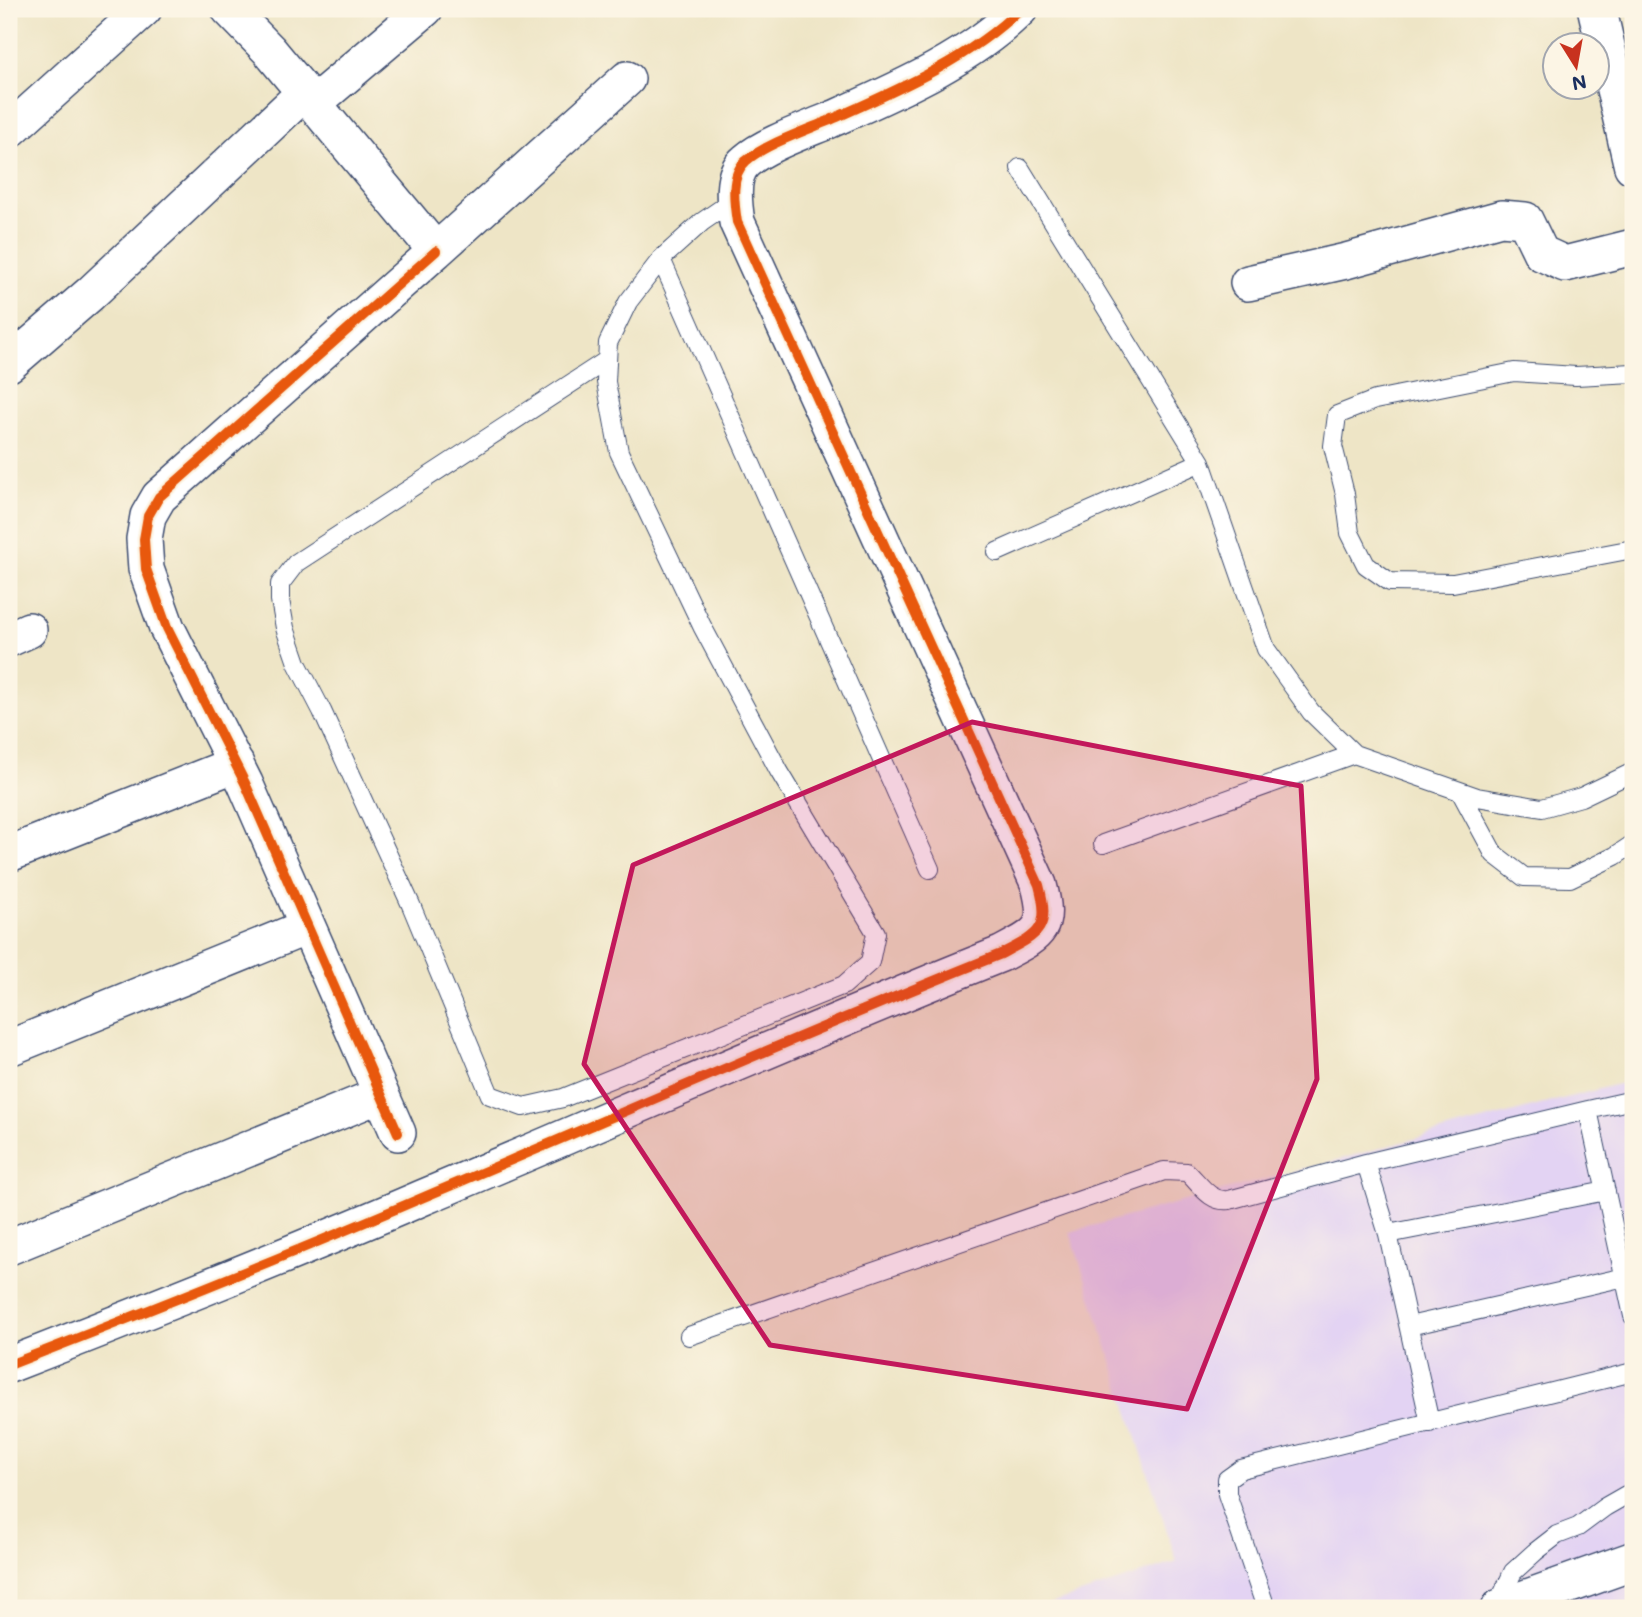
<svg xmlns="http://www.w3.org/2000/svg" width="1642" height="1617" font-family="Mali,sans-serif">
<style>
.built{fill:#e3d3f3}
.lines{fill:none;stroke-linecap:round;stroke-linejoin:round}
.lane-casing{stroke:#3b4a6e;stroke-width:20}
.street-casing{stroke:#3b4a6e;stroke-width:38}
.secondary-casing{stroke:#3b4a6e;stroke-width:41}
.primary-casing{stroke:#3b4a6e;stroke-width:41}
.lane{stroke:#fff;stroke-width:18}
.street{stroke:#fff;stroke-width:35}
.secondary{stroke:#fff;stroke-width:38}
.primary{stroke:#fff;stroke-width:38}
.cycleway-casing{stroke:#fcf5e5;stroke-width:15}
.cycleway{stroke:#e8590c;stroke-width:10}
.marked{fill:#c2185b;fill-opacity:0.2;stroke:#c2185b;stroke-width:5;stroke-linejoin:round}
</style>
<rect width="100%" height="100%" fill="#fcf5e5"/>
<filter id="ink" filterUnits="userSpaceOnUse"><feTurbulence type="fractalNoise" baseFrequency=".0143" numOctaves="2"/><feDisplacementMap in="SourceGraphic" scale="14" xChannelSelector="R" yChannelSelector="G"/><feConvolveMatrix kernelMatrix="1 2 1 2 8 2 1 2 1" color-interpolation-filters="sRGB"/></filter>
<filter id="wash" filterUnits="userSpaceOnUse"><feTurbulence type="fractalNoise" baseFrequency=".00686" numOctaves="4" result="noise"/><feDisplacementMap in="SourceGraphic" scale="28" xChannelSelector="R" yChannelSelector="G"/><feGaussianBlur stdDeviation="1.57" result="paint"/><feColorMatrix in="noise" values="0 0 0 0 0 0 0 0 0 0 0 0 0 0 0 0 0 1.4 0 .05"/><feComposite in="paint" operator="in"/></filter>
<g filter="url(#wash)">
<rect width="100%" height="100%" fill="#eee5c6"/>
<path class="built" d="M1633 1080V1608H1038L1177 1562 1070 1232Z"/>
</g>
<g filter="url(#ink)">
<g class="lines">
<g class="lane-casing">
<path id="lane" d="M1020 168 1201 462 1266 649 1311 712 1354 754 1477 797 1542 808 1581 797 1633 772
M661 259 930 869
M607 360 296 563 280 584V600L285 628 297 663 322 711 411 905 490 1095 523 1107 563 1098 844 985 870 962 876 933 779 771 702 626 619 452 606 382 608 343 628 302 661 259 702 222 734 200
M1633 373 1576 376 1514 372 1375 400 1337 415 1333 446 1345 494 1350 533 1366 565 1390 582 1453 583 1633 549
M997 552 1201 462
M1460 791 1494 854 1524 877 1570 878 1615 856 1633 844
M1103 844 1354 754
M1633 1100 1588 1110 1633 1316
M1366 1163 1388 1234 1430 1423
M1388 1234 1606 1191
M1409 1326 1625 1277
M689 1336 1164 1171 1187 1172C1200 1184 1210 1203 1229 1200L1366 1163 1588 1110
M1497 1606 1513 1572 1535 1552 1557 1535 1578 1527 1605 1507 1626 1495H1633
M1266 1608 1227 1494V1479L1241 1469 1633 1372"/>
</g>
<g class="street-casing">
<path id="street" d="M229 9 269 50 436 251 627 79
M314 103 425 9
M9 131 144 9
M1248 283 1346 261 1501 218 1525 220 1541 253 1565 264 1633 247
M9 364 90 294 305 92
M9 639 29 630
M9 854 236 764
M9 1048 307 927
M398 1133 245 783 167 628 146 569 144 539 148 516 159 497 436 251
M9 1247 380 1095
M9 1365C148 1311 287 1256 424 1197 617 1116 807 1031 1001 954 1039 934 1051 930 1039 885L737 222C734 203 730 174 746 161 764 145 804 131 828 121 895 91 967 61 1020 9"/>
</g>
<g class="secondary-casing">
<path id="secondary" d="M1501 1608 1633 1561"/>
</g>
<g class="primary-casing">
<path id="primary" d="M1597 9 1633 165"/>
</g>
<use href="#lane" class="lane"/>
<use href="#street" class="street"/>
<use href="#secondary" class="secondary"/>
<use href="#primary" class="primary"/>
<g class="cycleway-casing">
<path id="cycleway" d="M398 1133 245 783 167 628 146 569 144 539 148 516 159 497 436 251
M9 1365C148 1311 287 1256 424 1197 617 1116 807 1031 1001 954 1039 934 1051 930 1039 885L737 222C734 203 730 174 746 161 764 145 804 131 828 121 895 91 967 61 1020 9"/>
</g>
<use href="#cycleway" class="cycleway"/>
</g>
</g>
<path class="marked" d="M972 722 1301 786 1317 1079 1187 1409 770 1345 584 1064 633 865Z"/>
<rect width="1642" height="1617" fill="none" stroke="#fcf5e5" stroke-width="35"/>
<g transform="translate(1576 66) rotate(169)"><circle r="33" fill="#fcf5e5" stroke="#a2a6af" stroke-width="2"/>
<path d="M0-5L12 26L0 18L-12 26Z" fill="#c8321e"/>
<text y="-10" font-size="19" font-weight="bold" text-anchor="middle" fill="#1b2f5e">N</text>
</g>
</svg>
